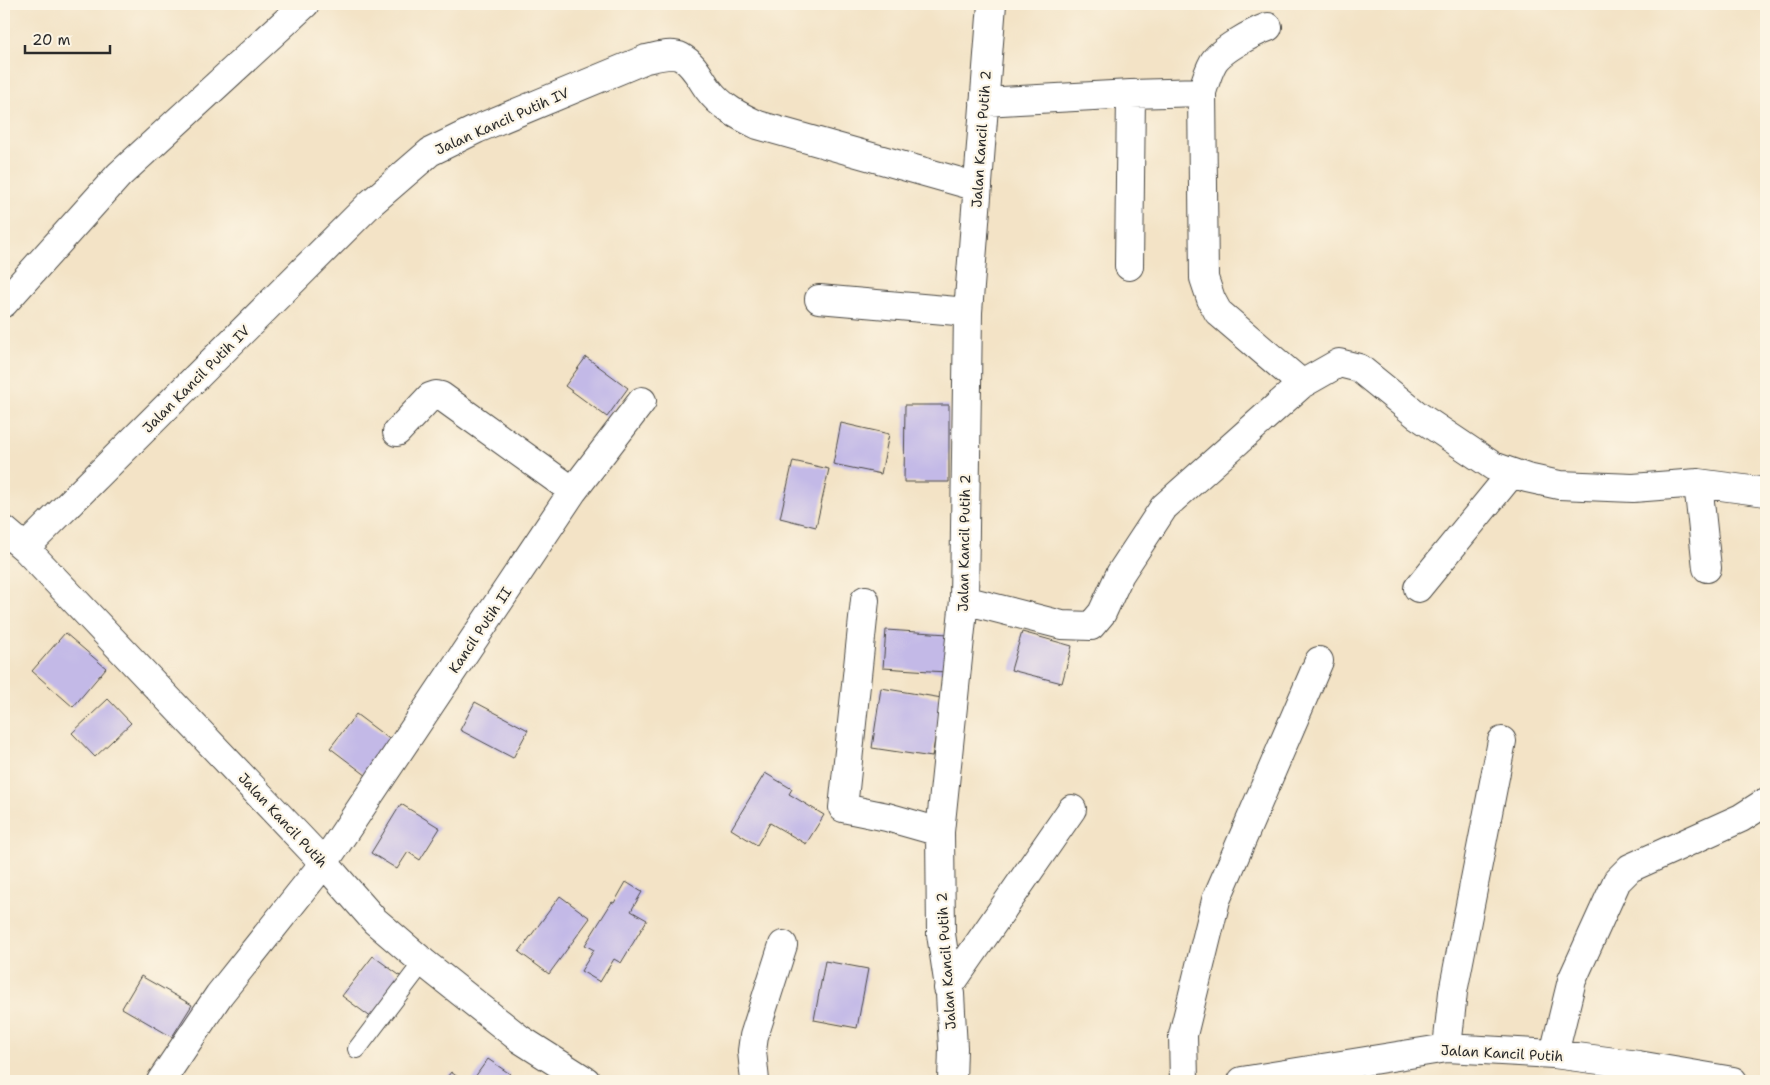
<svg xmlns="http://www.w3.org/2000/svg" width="1770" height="1085" font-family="'Shantell Sans',sans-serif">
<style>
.building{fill:#c3b9e7}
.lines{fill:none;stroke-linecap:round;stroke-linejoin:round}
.service-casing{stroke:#494742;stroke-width:20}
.minor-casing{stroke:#494742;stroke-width:30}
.service{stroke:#fff;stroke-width:18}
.minor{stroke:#fff;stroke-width:28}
.labels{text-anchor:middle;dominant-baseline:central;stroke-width:4.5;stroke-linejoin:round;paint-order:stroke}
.street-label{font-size:14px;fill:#2b2b2b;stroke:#fcf5e5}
</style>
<rect width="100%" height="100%" fill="#fcf5e5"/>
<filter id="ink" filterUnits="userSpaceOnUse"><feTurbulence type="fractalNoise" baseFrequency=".02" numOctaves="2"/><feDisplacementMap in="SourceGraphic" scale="10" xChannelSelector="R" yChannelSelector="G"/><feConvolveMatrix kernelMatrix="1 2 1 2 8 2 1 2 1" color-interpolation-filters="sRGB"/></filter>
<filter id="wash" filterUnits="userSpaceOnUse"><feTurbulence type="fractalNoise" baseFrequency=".0096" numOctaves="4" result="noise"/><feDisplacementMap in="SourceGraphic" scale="20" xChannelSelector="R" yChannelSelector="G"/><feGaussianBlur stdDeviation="1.12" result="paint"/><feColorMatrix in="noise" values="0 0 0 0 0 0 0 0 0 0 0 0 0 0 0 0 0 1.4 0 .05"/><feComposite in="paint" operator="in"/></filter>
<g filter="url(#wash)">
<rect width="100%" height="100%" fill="#f3e3c6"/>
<g id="blocks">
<path class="building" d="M586 357 628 388 607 417 565 386Z
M905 405H949V482H904Z
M841 423 889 434 881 474 833 464Z
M793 461 829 469 816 527 780 518Z
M886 630 948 634 946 672 883 668Z
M1022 632 1072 646 1062 683 1011 670Z
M65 633 106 668 73 707 32 671Z
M881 688 942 698 932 757 872 748Z
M108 699 131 723 95 757 72 733Z
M475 702 528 730 513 758 460 730Z
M356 714 392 741 367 776 330 748Z
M765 773 792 789 789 794 824 815 806 844 770 823 757 845 731 829Z
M401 804 440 828 420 860 408 852 397 869 371 853Z
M626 882 642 892 631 911 647 920 621 963 614 959 600 982 581 971 594 950 585 945 612 902 614 903Z
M560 896 590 918 549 974 519 952Z
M373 956 406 980 376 1021 342 996Z
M825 961 868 969 857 1028 814 1020Z
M141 976 192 1005 172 1037 122 1008Z
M488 1059 510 1074 505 1081H472Z
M451 1072 463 1081H444Z"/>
</g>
</g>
<g filter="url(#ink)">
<use href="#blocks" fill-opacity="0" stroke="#494742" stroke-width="1"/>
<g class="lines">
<g class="service-casing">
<path id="service" d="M357 1049 423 962"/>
</g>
<g class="minor-casing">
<path id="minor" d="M1202 92C1205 83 1208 72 1213 63 1220 50 1254 32 1268 27
M984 102 1131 94 1202 92 1204 278 1211 299 1218 312 1302 384
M1129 266 1131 94
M819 299 968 312
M4 303 119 175 305 4
M397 432 430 397 436 395 441 396 573 491
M1698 483 1707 568
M4 530 25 548 324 863 375 921 423 962 520 1039 586 1081
M25 548 371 203 430 152 477 129 646 59C656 57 671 52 681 57 694 64 700 78 708 89 721 107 739 116 758 125L978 187
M1418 588 1512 473
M865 600 843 808 887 817 940 832
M964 600 1062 625 1091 626 1102 613 1120 574 1164 507 1302 384 1339 363 1359 368 1417 415 1493 466 1527 478 1559 485 1633 488 1698 483 1766 492
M948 988 1072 809
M1447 1048 1453 992 1502 741
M1554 1054 1572 980 1617 881 1630 868 1741 818 1766 802
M161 1081 219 995 324 863 573 491 642 401
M755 1081 752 1051 754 1036 783 945
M952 1081 953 1048 950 994 941 934 940 832 964 600 968 312 992 4
M1184 1081 1183 1035 1216 900 1319 661
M1242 1081 1447 1048 1554 1054 1638 1065 1733 1081"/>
</g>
<use href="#service" class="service"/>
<use href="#minor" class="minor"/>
</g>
</g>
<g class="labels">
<g class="street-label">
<text transform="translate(502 121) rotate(-24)">Jalan Kancil Putih IV</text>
<text transform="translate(981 139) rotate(-86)">Jalan Kancil Putih 2</text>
<text transform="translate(196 379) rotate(-45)">Jalan Kancil Putih IV</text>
<text transform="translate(964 543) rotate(-89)">Jalan Kancil Putih 2</text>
<text transform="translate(480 630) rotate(-56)">Kancil Putih II</text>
<text transform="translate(283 820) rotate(47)">Jalan Kancil Putih</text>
<text transform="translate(946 961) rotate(-94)">Jalan Kancil Putih 2</text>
<text transform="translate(1502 1053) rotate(3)">Jalan Kancil Putih</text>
</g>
</g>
<rect width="1770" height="1085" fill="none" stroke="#fcf5e5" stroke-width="20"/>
<path d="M25 45v8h85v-8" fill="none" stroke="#2b2b2b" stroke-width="2.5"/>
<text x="32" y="45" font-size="15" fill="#2b2b2b" stroke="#fcf5e5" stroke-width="4" paint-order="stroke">20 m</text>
</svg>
